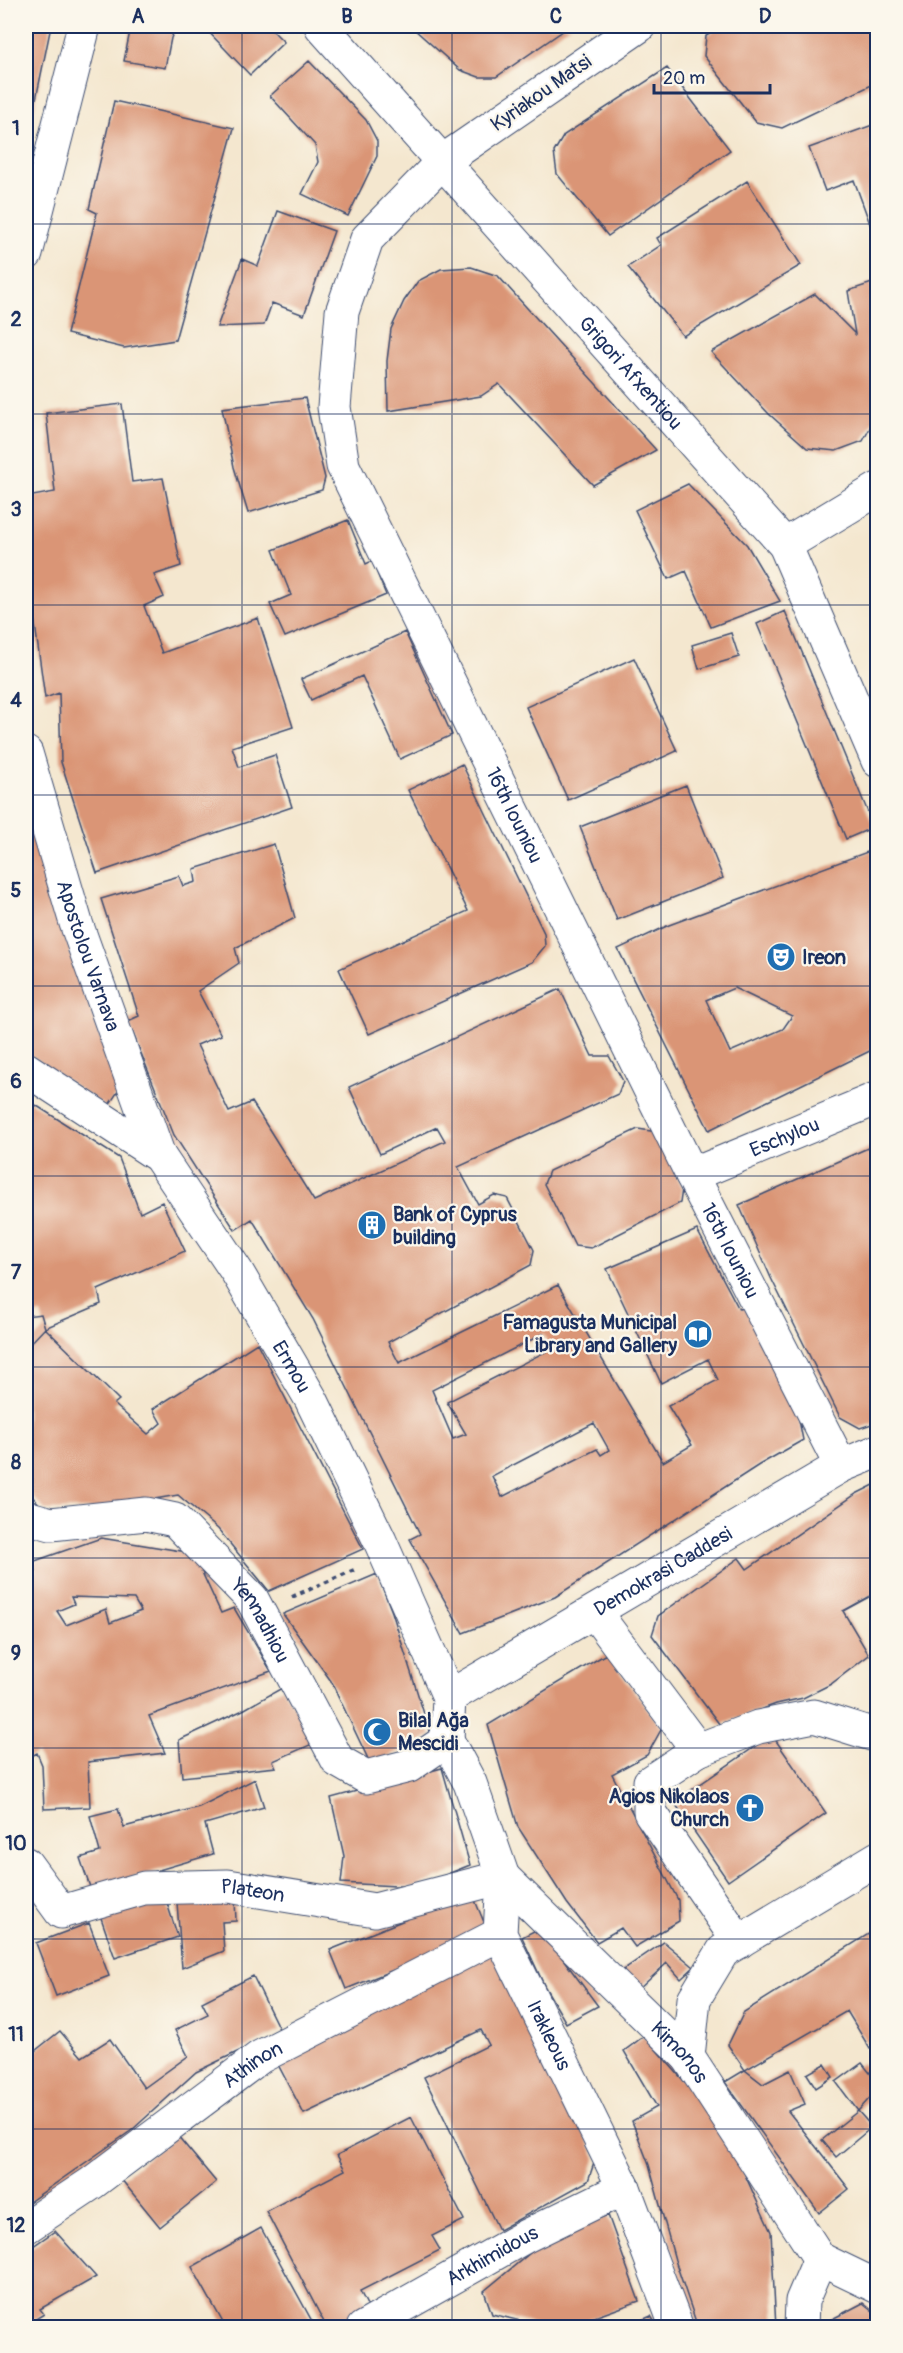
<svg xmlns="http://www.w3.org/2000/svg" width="903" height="2353" font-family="Pangolin,sans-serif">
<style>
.building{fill:#da9576;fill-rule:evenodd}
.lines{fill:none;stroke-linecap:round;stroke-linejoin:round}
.minor-casing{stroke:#3c4b6f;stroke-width:35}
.path{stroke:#3c4b6f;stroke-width:4;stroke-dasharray:4.5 4.5;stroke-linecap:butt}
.minor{stroke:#fff;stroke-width:33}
.grid{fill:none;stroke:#1b2f5e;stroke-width:1.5;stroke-opacity:0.55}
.labels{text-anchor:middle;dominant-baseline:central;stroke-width:4.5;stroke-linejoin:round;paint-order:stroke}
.street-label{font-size:20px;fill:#1b2f5e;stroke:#fbf7ec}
.poi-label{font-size:20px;font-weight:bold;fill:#1b2f5e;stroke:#fbf7ec;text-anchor:start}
.neatline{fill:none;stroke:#1b2f5e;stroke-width:2}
.grid-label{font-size:20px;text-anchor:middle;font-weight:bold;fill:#1b2f5e}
</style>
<rect width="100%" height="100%" fill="#fbf7ec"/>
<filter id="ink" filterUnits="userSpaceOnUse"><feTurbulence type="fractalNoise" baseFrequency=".0167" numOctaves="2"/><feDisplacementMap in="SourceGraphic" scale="12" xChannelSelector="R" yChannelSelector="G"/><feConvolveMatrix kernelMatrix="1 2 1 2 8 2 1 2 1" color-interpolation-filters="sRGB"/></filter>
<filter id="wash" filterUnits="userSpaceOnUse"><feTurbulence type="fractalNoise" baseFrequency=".008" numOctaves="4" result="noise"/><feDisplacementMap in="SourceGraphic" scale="24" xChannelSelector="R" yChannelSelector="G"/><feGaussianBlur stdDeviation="1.35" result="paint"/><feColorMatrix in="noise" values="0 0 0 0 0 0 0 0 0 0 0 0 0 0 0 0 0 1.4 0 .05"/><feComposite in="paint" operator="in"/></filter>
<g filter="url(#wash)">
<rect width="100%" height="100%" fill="#f4e7cf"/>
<g id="blocks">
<path class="building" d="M26 26H51L27 143H26Z
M131 26H177L171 38 165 68 124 61Z
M203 26H268L284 42 250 75Z
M417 26H570L496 77H479L460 70 414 29Z
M723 26H874L878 32V82L782 128 756 122 704 56 706 36Z
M309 61 366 120 377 141V156L348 216 302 194 318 162 315 145 270 96Z
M667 68 730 150 608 236 557 174 554 152 564 135Z
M114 101 234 128 175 340 124 348 67 334 97 213 89 209Z
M878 123V243H877L854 180 825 191 809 148Z
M747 181 801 265 683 336 628 267 661 245 657 238Z
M278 211 334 231 304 315 272 303 264 325 217 327 242 259 258 266Z
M471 267 498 276 656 450 593 485 499 384 481 396 388 411 387 361 391 329 404 301 418 281 441 269Z
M878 281V413L863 441 836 451 807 448 769 414 711 352 815 294 855 334 848 291Z
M305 398 325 478 322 490 248 513 234 467 222 408Z
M122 404 132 482 163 478 181 566 154 575 164 597 144 606 162 653 258 618 293 727 232 747 239 767 275 755 292 807 97 873 61 762 59 693 45 698 34 617 27 497 55 492 46 413Z
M688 484 747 545 780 601 711 627 686 571 668 579 635 510Z
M348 520 366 564 372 561 386 595 285 637 270 604 291 595 273 550Z
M785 611 874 827 846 839 757 624Z
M405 632 452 735 400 759 362 676 311 700 301 679Z
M731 633 739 657 699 669 692 645Z
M634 658 677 751 568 800 526 707Z
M462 764 544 933 545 946 532 962 369 1034 339 969 468 911 408 790Z
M686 785 723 878 617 920 580 827Z
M26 802 49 890 119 1090 107 1108 26 1052Z
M274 844 295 918 235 948 239 963 198 991 221 1035 197 1045 229 1112 252 1102 314 1201 445 1141 437 1127 380 1154 349 1087 560 989 592 1056H609L623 1081 618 1094 458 1167 478 1204 494 1195 507 1198 534 1250 531 1265 388 1342 399 1363 558 1285 663 1462 692 1445 668 1406 718 1380 708 1359 661 1383 607 1269 697 1230 739 1309 745 1307 799 1420 803 1440 759 1465 555 1597 463 1633 410 1539 420 1534 313 1319 252 1219 235 1230 174 1135 128 1021 139 1016 101 899 179 876 183 886 196 882 194 869ZM543 1334 551 1349 447 1402 466 1434 453 1439 432 1390ZM594 1423 609 1450 601 1455 597 1449 502 1497 492 1476Z
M878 848V1047L709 1130 618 949 669 925ZM734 988 792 1016 783 1029 730 1052 706 1000Z
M26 1099 119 1158 140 1213 162 1202 185 1251 98 1290 101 1304 45 1328 41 1314 26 1316Z
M638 1129 657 1132 682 1189 680 1203 591 1248 575 1246 544 1184 549 1171Z
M877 1144 878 1422 860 1428 840 1417 771 1278 739 1205Z
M45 1328 119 1400 114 1404 148 1434 161 1423 153 1409 257 1343 363 1549 269 1591 218 1529 178 1495 95 1509 45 1510 26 1490V1348Z
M878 1483V1592L843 1611 869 1655 831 1684 803 1698 776 1704 720 1725 652 1635 658 1616 739 1558 747 1569 856 1494Z
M101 1538 193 1553 221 1613 234 1608 271 1671 149 1716 165 1753 88 1762 90 1807 44 1809 42 1765 37 1753 26 1759V1579L36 1571 32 1562ZM71 1597 134 1599 141 1611 110 1623 106 1609 66 1625 57 1611 74 1604Z
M377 1574 392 1612 431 1736 371 1765 331 1681 283 1614Z
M606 1654 662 1728 647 1755 612 1774 678 1900 679 1921 635 1947 621 1928 597 1942 567 1903 518 1827 488 1725Z
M282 1688 317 1742 273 1761 276 1767 182 1777 179 1740 243 1710Z
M772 1735 826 1813 728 1881 674 1802Z
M442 1768 470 1865 415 1887 341 1883 344 1856 331 1798Z
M255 1779 264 1807 205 1824 213 1854 91 1890 80 1858 100 1852 90 1816 118 1809 124 1827 199 1807Z
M472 1893 488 1932 346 1989 330 1950Z
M164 1894 178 1937 115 1958 100 1915Z
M235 1900 236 1921 222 1922 224 1951 182 1968 177 1903Z
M89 1923 109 1976 56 1996 36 1943Z
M540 1928 598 2006 566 2023 545 1987 522 1937Z
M878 1928V2045L870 2049 847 2011 745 2070 763 2084 790 2070 805 2104 788 2111 849 2189 819 2213 725 2082 745 2070 728 2045 744 2012Z
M664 1942 694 1967 681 1979 667 1963 637 1991 620 1972Z
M497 1948 596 2157 588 2181 499 2230 424 2077 489 2045 481 2030 304 2114 274 2057Z
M253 1976 280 2031 196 2072 132 2130 26 2204V2058L60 2031 82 2057 110 2039 144 2088 188 2056 175 2030 208 2014 202 2002Z
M644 2036 691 2089 729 2140 771 2232 776 2328H698L675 2260 649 2165 632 2121 657 2107 624 2051Z
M862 2063 878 2083V2089L858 2111 836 2082Z
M825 2064 833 2077 816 2088 807 2074Z
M858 2111 872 2127 836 2157 822 2140Z
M411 2117 464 2220 432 2236 440 2250 360 2291 370 2311 338 2328H327L266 2211 345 2170 337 2155Z
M177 2135 216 2182 160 2227 121 2179Z
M608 2215 639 2301 564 2328H550L492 2314 484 2291 547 2239Z
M261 2228 313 2323 305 2328H226L192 2267Z
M55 2231 96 2277 40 2309 44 2314 26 2325V2251Z
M863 2303 878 2315V2328H815Z
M651 2316 658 2328H624Z"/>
</g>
</g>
<g filter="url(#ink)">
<use href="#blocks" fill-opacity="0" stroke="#3c4b6f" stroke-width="1.5"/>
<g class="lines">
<g class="minor-casing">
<g id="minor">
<path id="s1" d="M321 26 785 545 878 761"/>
<path id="s2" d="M639 26 443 161 367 239 342 312 334 407 343 466 692 1175 841 1466"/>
<path d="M26 254 84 26"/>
<path d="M785 545 878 489"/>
<path id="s3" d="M26 753 76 923 159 1156"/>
<path id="s4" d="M26 1069 159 1156 237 1272 311 1399 380 1541 449 1697 447 1740"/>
<path id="s5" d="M692 1175 878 1098"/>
<path id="s6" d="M26 1517 51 1524 146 1514 175 1520 252 1599 338 1761 366 1777 409 1766 447 1740"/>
<path d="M595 1613 698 1750 650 1782V1812L739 1942"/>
<path id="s7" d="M449 1697 841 1466 878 1451"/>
<path id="s8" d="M447 1740 470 1783 503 1877 500 1934 624 2188 677 2328"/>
<path d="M698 1750 758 1727 814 1716 878 1736"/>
<path id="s9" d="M26 1864 61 1912 144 1888 228 1886 375 1910 503 1877 688 2057 820 2259"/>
<path d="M688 2057 694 1999 723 1951 878 1858"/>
<path id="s10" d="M26 2227 92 2183 260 2057 500 1934"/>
<path d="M820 2259 878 2287"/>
<path id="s11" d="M363 2328 526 2236 624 2188"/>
<path d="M801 2328 802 2301 820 2259"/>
</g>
</g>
<path class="path" d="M292 1597 354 1570"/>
<use href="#minor" class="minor"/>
</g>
</g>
<path class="grid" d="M242 26V2328M452 26V2328M661 26V2328M26 224H878M26 414H878M26 605H878M26 795H878M26 986H878M26 1176H878M26 1367H878M26 1558H878M26 1748H878M26 1939H878M26 2129H878"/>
<defs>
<g id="theatre-disc" transform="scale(1.5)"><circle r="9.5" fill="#1f6fb2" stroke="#fbf7ec"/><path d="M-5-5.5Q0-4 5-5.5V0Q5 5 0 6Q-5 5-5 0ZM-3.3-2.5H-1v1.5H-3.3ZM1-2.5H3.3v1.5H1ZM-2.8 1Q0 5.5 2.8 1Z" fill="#fff"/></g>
<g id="building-disc" transform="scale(1.5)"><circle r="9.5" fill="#1f6fb2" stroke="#fbf7ec"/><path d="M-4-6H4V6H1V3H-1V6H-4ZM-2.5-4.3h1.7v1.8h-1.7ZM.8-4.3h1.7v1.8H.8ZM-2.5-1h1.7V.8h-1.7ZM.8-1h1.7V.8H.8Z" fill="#fff"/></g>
<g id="library-disc" transform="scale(1.5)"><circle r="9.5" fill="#1f6fb2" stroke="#fbf7ec"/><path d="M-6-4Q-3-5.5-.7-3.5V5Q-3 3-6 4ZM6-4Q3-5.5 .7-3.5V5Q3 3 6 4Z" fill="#fff"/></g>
<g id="mosque-disc" transform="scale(1.5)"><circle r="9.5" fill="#1f6fb2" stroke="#fbf7ec"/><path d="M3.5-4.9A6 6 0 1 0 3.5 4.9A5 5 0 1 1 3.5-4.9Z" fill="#fff"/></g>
<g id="church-disc" transform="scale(1.5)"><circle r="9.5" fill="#1f6fb2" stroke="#fbf7ec"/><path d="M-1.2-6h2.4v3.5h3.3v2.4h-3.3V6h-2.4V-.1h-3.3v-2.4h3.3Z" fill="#fff"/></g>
</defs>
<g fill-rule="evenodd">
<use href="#theatre-disc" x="781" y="957"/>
<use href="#building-disc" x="372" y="1225"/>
<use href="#library-disc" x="698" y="1334"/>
<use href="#mosque-disc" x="377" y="1732"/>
<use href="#church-disc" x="750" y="1808"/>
</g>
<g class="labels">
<g class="street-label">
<text transform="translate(541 93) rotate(-35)">Kyriakou Matsi</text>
<text stroke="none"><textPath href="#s1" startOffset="465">Grigori Afxentiou</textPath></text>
<text stroke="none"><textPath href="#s2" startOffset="968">16th Iouniou</textPath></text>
<text stroke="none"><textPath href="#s3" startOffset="212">Apostolou Varnava</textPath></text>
<text stroke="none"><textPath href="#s5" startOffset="100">Eschylou</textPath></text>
<text stroke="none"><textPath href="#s2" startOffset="1454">16th Iouniou</textPath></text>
<text stroke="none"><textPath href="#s4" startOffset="408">Ermou</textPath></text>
<text stroke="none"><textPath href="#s7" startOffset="248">Demokrasi Caddesi</textPath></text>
<text stroke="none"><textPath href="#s6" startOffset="284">Yennadhiou</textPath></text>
<text stroke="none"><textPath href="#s9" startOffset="255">Plateon</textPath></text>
<text stroke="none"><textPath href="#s8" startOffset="318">Irakleous</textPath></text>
<text stroke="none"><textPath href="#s9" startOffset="760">Kimonos</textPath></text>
<text stroke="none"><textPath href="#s10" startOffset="279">Athinon</textPath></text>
<text stroke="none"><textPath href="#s11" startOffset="148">Arkhimidous</textPath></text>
</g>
<g class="poi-label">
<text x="802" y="957">Ireon</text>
<text x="393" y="1214">Bank of Cyprus<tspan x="393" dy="23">building</tspan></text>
<text x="677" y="1322" text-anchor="end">Famagusta Municipal<tspan x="677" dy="23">Library and Gallery</tspan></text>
<text x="398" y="1720">Bilal Ağa<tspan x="398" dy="23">Mescidi</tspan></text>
<text x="729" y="1796" text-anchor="end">Agios Nikolaos<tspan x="729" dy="23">Church</tspan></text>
</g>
</g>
<rect width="903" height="2353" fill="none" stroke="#fbf7ec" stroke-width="66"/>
<path d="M654 84v9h116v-9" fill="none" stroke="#1b2f5e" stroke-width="3"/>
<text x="663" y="84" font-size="18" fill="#1b2f5e" stroke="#fbf7ec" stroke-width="4.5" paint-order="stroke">20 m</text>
<rect x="33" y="33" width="837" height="2287" class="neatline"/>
<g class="grid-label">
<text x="138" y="23">A</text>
<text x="347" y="23">B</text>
<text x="556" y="23">C</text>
<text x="765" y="23">D</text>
<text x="16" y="135">1</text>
<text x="16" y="326">2</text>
<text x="16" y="516">3</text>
<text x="16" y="707">4</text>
<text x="16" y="897">5</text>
<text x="16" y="1088">6</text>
<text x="16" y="1279">7</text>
<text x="16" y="1469">8</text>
<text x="16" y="1660">9</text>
<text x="16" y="1850">10</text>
<text x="16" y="2041">11</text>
<text x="16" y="2232">12</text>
</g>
</svg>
